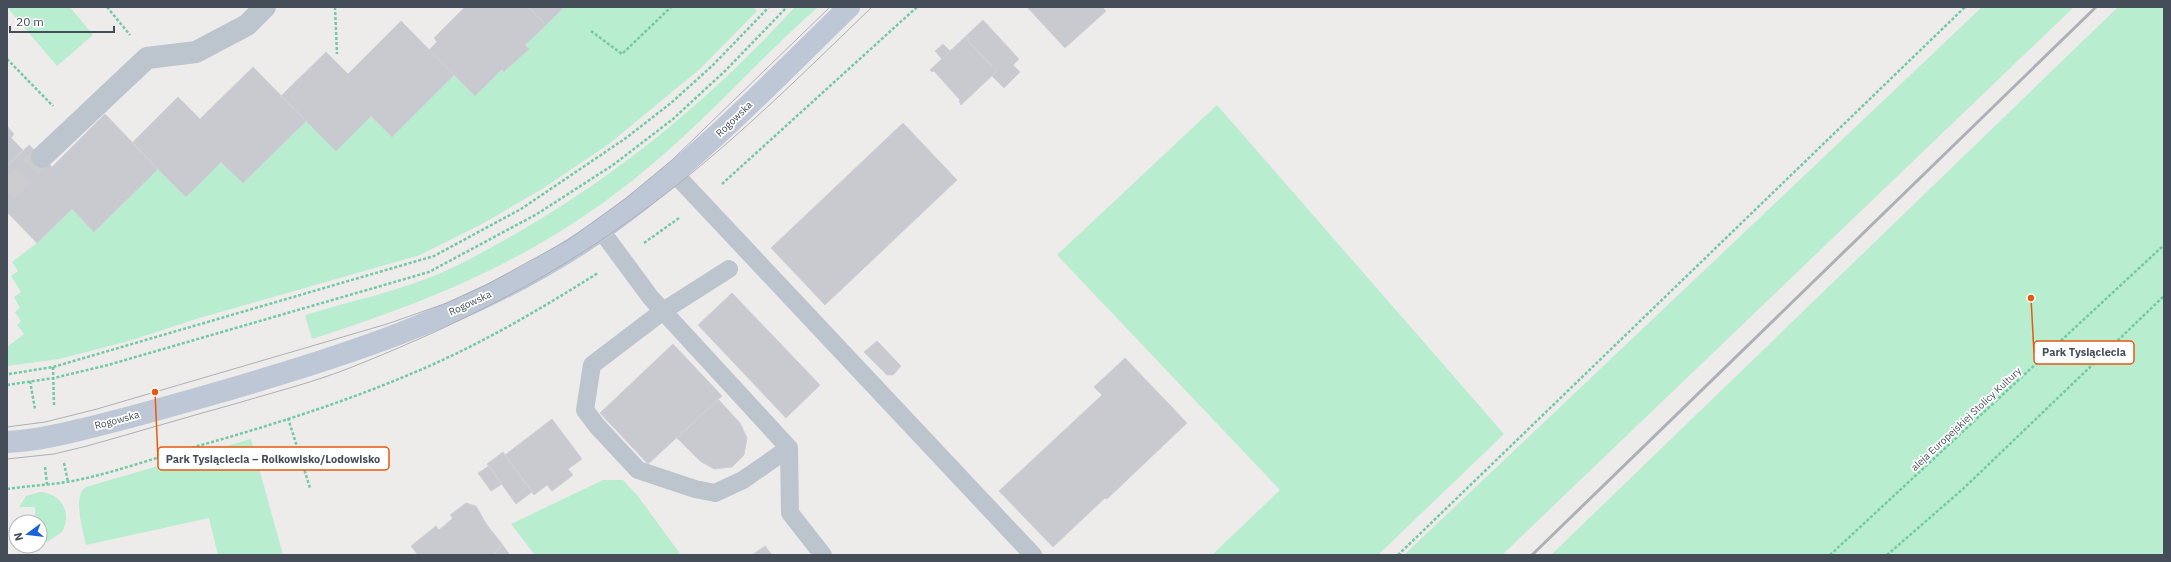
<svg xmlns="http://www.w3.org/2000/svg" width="2171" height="562" font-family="'IBM Plex Sans',sans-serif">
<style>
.green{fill:#b8edcf}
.building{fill:#c8cad0;stroke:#cfd1d7}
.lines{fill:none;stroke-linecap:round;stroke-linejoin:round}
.street-tunnel{stroke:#cccbce;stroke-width:22;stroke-dasharray:22 11;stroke-linecap:butt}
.path{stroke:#71caa3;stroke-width:2.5;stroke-dasharray:3 2;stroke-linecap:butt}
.lane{stroke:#bcc5ce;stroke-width:18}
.street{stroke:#bcc5ce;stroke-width:22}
.secondary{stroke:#bdc7d5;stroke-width:22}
.tram{stroke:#adb0b6;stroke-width:1}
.rail{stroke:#adb0b6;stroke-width:3}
.labels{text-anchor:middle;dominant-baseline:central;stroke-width:3.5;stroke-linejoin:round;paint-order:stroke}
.street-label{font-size:10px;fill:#444d58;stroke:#fff}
.leader{fill:none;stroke:#e8590c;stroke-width:1.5}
.callout-dot{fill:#e8590c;stroke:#fff;stroke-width:1.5}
.callout{fill:#fff;stroke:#e8590c;stroke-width:1.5}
.callout-label{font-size:11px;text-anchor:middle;font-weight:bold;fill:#444d58}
</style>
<rect width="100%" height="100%" fill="#eeebeb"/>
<path class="green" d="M7 7H70L93 35 57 66Z
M564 7H753L757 11 701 68 609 144 542 189 482 224 420 255 196 319 129 341 59 359 7 366V347L24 334 17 325 21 321 15 312 20 308 14 297 21 292 11 276 18 271 12 262 37 243 72 209 94 232 158 169 186 197 221 162 243 183 306 121 336 151 371 116 392 137 454 75 475 96 502 69 505 72 528 49 525 45Z
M795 7H818C760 58 709 117 650 166 546 254 440 298 312 339L305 315C351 301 400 291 443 272 466 262 488 249 510 237 618 176 712 98 795 7Z
M1982 7H2074L1502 555H1404Z
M2118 7H2164V555H1551Z
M1217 105 1504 434 1378 555H1212L1280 490 1057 255Z
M251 439 283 555H218L209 518 86 545C83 530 72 496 86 487Z
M603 480H623L637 495 681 555H535L511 524Z
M40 492C61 493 73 513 62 532L47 542H40V522H17L16 518H35V507H19L26 496Z"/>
<path class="building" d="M465 7H528L546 25 525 45 529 49 504 72 502 69 475 96 429 50 437 42 434 38Z
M528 7H564L546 25Z
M1027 7H1102L1106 11 1065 48Z
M983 20 1019 59 1013 65 1020 72 1004 88 992 76 997 71 967 40 969 39 966 36Z
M401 21 454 75 392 137 371 116 336 151 281 96 326 52 348 74Z
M966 36 969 39 967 40 997 71 961 105 959 101 960 100 934 71 932 72 930 70Z
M943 44 950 51 942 59 935 51Z
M253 67 306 121 243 183 221 162 186 197 132 143 178 97 200 119Z
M105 114 158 169 94 232 72 209 37 243 7 212V166L29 145 52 167Z
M903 123 957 180 825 305 771 248Z
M7 126 14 134 11 138 23 150 7 166Z
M732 293 820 385 786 418 698 325Z
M877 341 901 366 893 375H887L864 352Z
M673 344 722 396 648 464 600 413Z
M1125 358 1187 423 1107 499 1105 498 1053 547 999 491 1102 395 1094 387Z
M718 399 740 423 747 438 744 455 732 467 714 469 700 461 677 438Z
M552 419 582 459 568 469 573 475 552 491 547 485 534 495 505 455Z
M503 452 532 492 516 504 487 464Z
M489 466 502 484 491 491 478 473Z
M466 503 476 506 487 525 502 544 494 555H418L411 546 436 526 439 530 445 525 453 518 450 515Z
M502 544 510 555H494Z
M765 546 772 555H752Z"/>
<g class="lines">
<path class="street-tunnel" d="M7 191 42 157"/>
<path class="path" d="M107 7 130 35
M335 7 337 54
M591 31 622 54 671 7
M7 59 53 106
M722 184 917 7
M644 243 679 218
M53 367 54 405
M9 374 53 367 434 256 521 209 626 138 671 103 713 65 769 7
M30 381 35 409
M7 385 54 378 108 365 429 272 537 214 613 165 673 119 725 71 787 7
M288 418 310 488
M64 463 68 482
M45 467 47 484
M7 489C27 486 47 485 67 482 107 475 148 460 187 449 263 428 340 404 413 373 478 346 539 310 598 273
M1398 555 1965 7
M1830 555 2164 245
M1887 555 1964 488 2164 296"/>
<path class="lane" d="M674 173 1033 555
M600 229 651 298 789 448 790 513 823 555
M729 269 663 311 592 365 585 410 597 426 638 470 695 489 715 493 743 480 789 448"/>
<path class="street" d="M42 157 147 58 196 52 247 25 265 7"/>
<path class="secondary" d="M7 442C32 441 55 436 79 430 122 420 164 408 206 396 336 359 469 317 583 242 682 176 764 90 849 7"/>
<path class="tram" d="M7 427 45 422 97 409 387 324 447 303 488 284 568 240 625 199 672 160 830 7
M7 459 54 454 87 446C137 432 187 417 238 403 274 392 311 383 347 369 441 332 533 288 616 230 710 166 790 86 872 7"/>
<path class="rail" d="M1532 555 2096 7"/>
</g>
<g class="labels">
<g class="street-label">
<text transform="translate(734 119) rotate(-44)">Rogowska</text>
<text transform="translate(470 303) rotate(-25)">Rogowska</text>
<text transform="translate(1966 419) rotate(-43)">aleja Europejskiej Stolicy Kultury</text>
<text transform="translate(117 420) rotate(-15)">Rogowska</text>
</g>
</g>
<path class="leader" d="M2031 298L2034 353M155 392L158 459"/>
<g class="callout-dot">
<circle cx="2031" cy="298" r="4"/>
<circle cx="155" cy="392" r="4"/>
</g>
<g class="callout">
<rect x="2034" y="341" width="100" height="23" rx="4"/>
<rect x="158" y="447" width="231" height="23" rx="4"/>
</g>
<g class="callout-label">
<text x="2084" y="356">Park Tysiąclecia</text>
<text x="273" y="463">Park Tysiąclecia – Rolkowisko/Lodowisko</text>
</g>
<rect width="2171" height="562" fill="none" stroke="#444d58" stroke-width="16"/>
<g transform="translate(28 534) rotate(255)"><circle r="19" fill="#ffffff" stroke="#b4b8bc"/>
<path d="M0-3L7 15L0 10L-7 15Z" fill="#1a62d9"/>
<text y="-6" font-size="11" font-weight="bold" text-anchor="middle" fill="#444d58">N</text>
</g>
<path d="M10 26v6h104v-6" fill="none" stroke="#444d58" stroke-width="2"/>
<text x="16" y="26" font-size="12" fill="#444d58" stroke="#ffffff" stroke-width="3" paint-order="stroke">20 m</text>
</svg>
